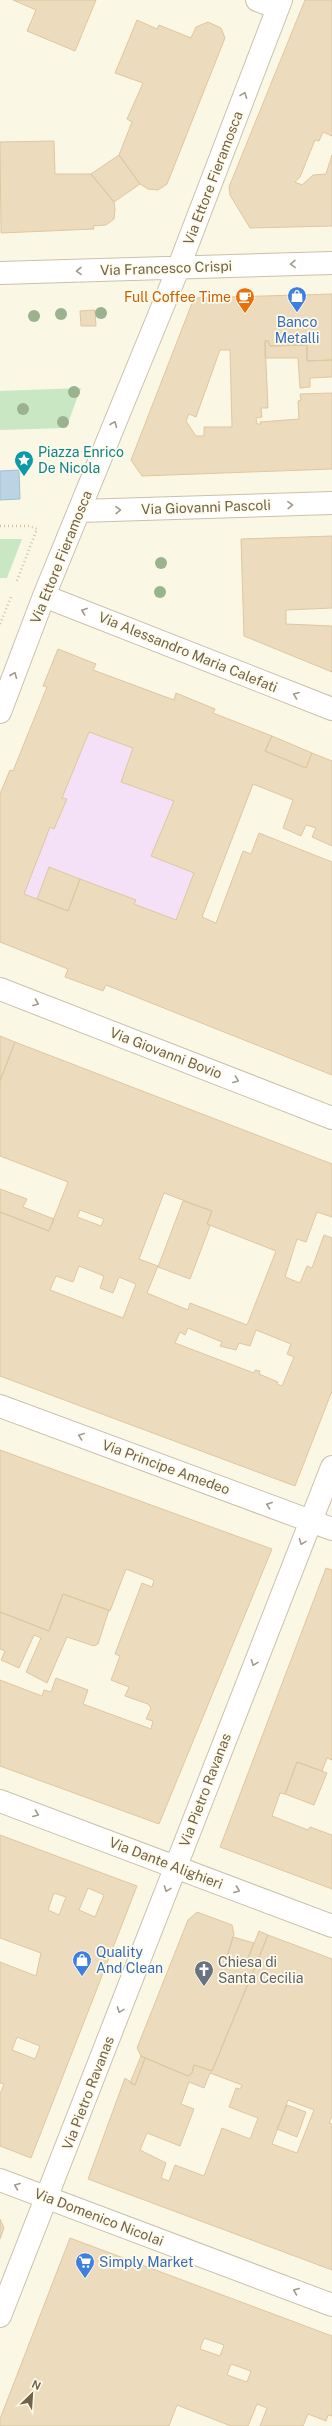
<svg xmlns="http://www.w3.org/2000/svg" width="332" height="2426" font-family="'Public Sans',sans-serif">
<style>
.education{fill:#f4e1f7}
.green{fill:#cae7c4}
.water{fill:#bbd3e3;stroke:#a1c0d4}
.building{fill:#ecdbbc;stroke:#dfc7a0;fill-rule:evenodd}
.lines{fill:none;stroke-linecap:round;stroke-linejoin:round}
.minor-casing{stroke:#cbc1ac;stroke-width:24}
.path{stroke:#d3c0a1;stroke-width:2.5;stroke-dasharray:1 3;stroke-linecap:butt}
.minor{stroke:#fff;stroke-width:22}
.tree{fill:#9ab38e}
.oneway{stroke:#a3998b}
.labels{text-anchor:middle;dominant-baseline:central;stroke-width:3.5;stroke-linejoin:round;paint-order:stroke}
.street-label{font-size:14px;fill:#71624c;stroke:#fefbea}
.food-label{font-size:14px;fill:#c56008;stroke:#fefbea;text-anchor:end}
.shop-label{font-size:14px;fill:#366cbe;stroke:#fefbea;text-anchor:start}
.culture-label{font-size:14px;fill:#0d838f;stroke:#fefbea;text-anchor:start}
.worship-label{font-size:14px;fill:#5b616d;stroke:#fefbea;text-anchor:start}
</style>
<rect width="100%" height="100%" fill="#fbf7e5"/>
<path class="education" d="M58 649 96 664 94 670 174 700 176 693 215 709 213 713 272 736 166 1009 106 985 103 991 65 977 68 969 0 942V794L10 770 14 771 47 687 43 686Z"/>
<path class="green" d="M81 388 66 428 0 430V391Z
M0 539H22L7 578H0Z"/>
<path class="water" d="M19 470 20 499 0 500V471Z"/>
<path class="building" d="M13 0H96L75 51 27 31 36 10Z
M305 0H332V136L323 132 319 141 315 140 300 177 295 182 302 185 313 175 326 174 332 155V226L250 228 230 195 229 187Z
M137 20 157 29 159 25 191 38 196 27 208 22 221 28 225 38 167 184 158 190 148 189 140 184 119 155 132 122 127 119 143 83 115 73Z
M54 141 55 174H91L114 202 115 209 114 219 106 225 93 226 94 229 1 233 0 142Z
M119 155 140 184 114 202 91 174Z
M332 294V360L307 361V345L270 346 268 341H265L268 408H261L262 417 256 418 257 424H261L260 422 299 419 298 401 301 400 300 394 332 393V469L142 476 131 460 194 298ZM220 350H230L232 427H204V436H196L186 421 189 414 196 417Z
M95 310 96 326H81L80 311Z
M265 341H268L270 346 307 345V361L332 360V377L310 378V387L300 388 298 358H265Z
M332 536V608L286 610V624L332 626V672L244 636 241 539Z
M58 649 96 664 93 670 174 700 176 693 215 709 213 713 272 736 265 751 306 768 312 753 332 761V846L312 837 316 828 306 825 301 836 283 828 293 800 253 784 202 917 216 923 243 851 251 854 259 833 332 862V1075L106 985 103 991 65 977 68 969 0 942V794L10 770 13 771 47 687 43 686ZM89 732 133 748 121 782 174 801 151 856 194 873 176 920 134 904 136 900 80 879 68 911 24 894 50 827 54 829 67 799 62 798Z
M272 736 312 753 306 768 265 751Z
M49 867 80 879 68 911 37 899Z
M0 1036 15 1042 0 1081Z
M15 1042 332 1164V1217L317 1212 306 1242 297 1239 285 1277 300 1283 307 1266 312 1268 324 1235 332 1238V1391L295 1486 0 1376V1212L49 1231 68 1182 0 1156V1081ZM164 1193 212 1211 207 1224 276 1251 247 1325 190 1303 188 1310 147 1293 158 1266 139 1259ZM80 1210 104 1219 101 1226 77 1217ZM79 1266 104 1276 100 1288 113 1293 119 1277 136 1284 123 1318 50 1290 56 1276 73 1282ZM188 1328 222 1342 220 1346 236 1350 239 1343 250 1346 256 1330 291 1344 287 1354 294 1357 282 1386 277 1384 278 1382 259 1374 260 1371 255 1370 254 1373 175 1343 180 1332 185 1335Z
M0 1189 27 1199 23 1207 54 1219 49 1231 0 1212Z
M183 1201 212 1211 207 1224 210 1226 190 1279 158 1267Z
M0 1450 272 1549 159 1824 0 1766V1680L42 1696 44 1690 51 1692 56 1678 88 1690 83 1704 151 1729 153 1721 146 1719 151 1708 148 1704 125 1696 129 1687 111 1680 120 1656 115 1654 142 1583 152 1587 154 1580 126 1569 110 1611 63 1594 49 1631 0 1612Z
M326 1568 332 1570V1760L327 1758 322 1771 297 1762 285 1794 280 1793 272 1816 308 1830 310 1827 332 1835V1889L220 1847Z
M63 1594 109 1610 98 1644 94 1646 67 1637 47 1683 26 1672 41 1638 34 1635 19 1668 1 1660 5 1651 0 1649V1612L49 1631Z
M297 1762 327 1773 314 1805 285 1794Z
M0 1835 137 1886 31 2158 0 2146V2094L4 2084 0 2083V1962L36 1976 41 1953 0 1938ZM88 1888 104 1895 95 1917 79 1910ZM54 1893 66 1897 59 1915 48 1910ZM17 2037 40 2046 35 2059 12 2050Z
M197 1912 232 1925 234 1934 226 1960 247 1961 256 1965 212 2071 194 2065 192 2073 188 2076 141 2056 137 2048 188 1920Z
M259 1931 268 1935 256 1965 247 1961Z
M268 1935 332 1959V2116L329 2123 332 2124V2270L88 2179 125 2078 135 2085 145 2058 188 2076 192 2073 194 2065 212 2071ZM210 2073 242 2085 240 2089 236 2088 229 2107 258 2118 250 2139 222 2128 204 2176 175 2165 169 2181 161 2178 166 2163 140 2150 147 2133 180 2146 194 2109 181 2104 189 2082 204 2088ZM288 2100 314 2110 297 2153 272 2144Z
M233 1937 254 1943 247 1961 226 1960Z
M141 2056 145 2058 135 2085 130 2083Z
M287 2105 306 2112 297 2137 277 2129Z
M0 2219 4 2228 0 2239Z
M70 2238 332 2336V2416L328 2415 326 2421 308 2414 303 2426H260L267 2408 257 2404 248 2426H231L177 2405 169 2426H0V2419ZM204 2338 224 2345 220 2356 200 2349ZM231 2364 251 2371 247 2382 227 2375Z"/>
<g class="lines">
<g class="minor-casing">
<path id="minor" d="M257 0 278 8
M0 273 332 263
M79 511 332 503
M44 596 332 709
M0 712 44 596 178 269 281 0
M0 989 332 1118
M0 1406 332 1529
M0 1801 332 1926
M0 2180 332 2305
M0 2316 332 1467"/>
</g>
<path class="path" d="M0 526H29L37 529 16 583
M0 624 11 597"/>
<use href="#minor" class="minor"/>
</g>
<g class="tree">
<circle cx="101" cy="313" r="6"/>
<circle cx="61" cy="314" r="6"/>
<circle cx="34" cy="316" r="6"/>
<circle cx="74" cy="392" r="6"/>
<circle cx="23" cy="409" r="6"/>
<circle cx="63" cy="422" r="6"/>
<circle cx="161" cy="563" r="6"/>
<circle cx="160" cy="592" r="6"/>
</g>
<defs><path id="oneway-chevron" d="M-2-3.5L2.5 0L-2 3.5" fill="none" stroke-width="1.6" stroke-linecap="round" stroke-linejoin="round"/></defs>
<g class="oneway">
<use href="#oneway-chevron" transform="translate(244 95) rotate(-69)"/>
<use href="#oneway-chevron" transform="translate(293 264) rotate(179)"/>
<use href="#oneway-chevron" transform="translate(79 271) rotate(179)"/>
<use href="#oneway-chevron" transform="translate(114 424) rotate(-68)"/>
<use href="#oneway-chevron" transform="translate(290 505) rotate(-2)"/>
<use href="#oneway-chevron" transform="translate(118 510) rotate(-2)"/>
<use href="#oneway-chevron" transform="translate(84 611) rotate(-160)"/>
<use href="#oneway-chevron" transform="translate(14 675) rotate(-68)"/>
<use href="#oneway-chevron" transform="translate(296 695) rotate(-159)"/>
<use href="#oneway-chevron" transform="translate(36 1003) rotate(21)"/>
<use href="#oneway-chevron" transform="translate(236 1080) rotate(21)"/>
<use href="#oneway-chevron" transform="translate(81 1436) rotate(-160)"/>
<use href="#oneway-chevron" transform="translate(269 1505) rotate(-160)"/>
<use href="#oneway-chevron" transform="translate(302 1542) rotate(111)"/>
<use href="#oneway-chevron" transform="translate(254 1663) rotate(111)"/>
<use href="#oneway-chevron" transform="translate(36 1814) rotate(21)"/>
<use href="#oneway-chevron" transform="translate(167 1889) rotate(110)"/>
<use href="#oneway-chevron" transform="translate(237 1890) rotate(21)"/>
<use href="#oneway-chevron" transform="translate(120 2010) rotate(111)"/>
<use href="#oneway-chevron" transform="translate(17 2186) rotate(-159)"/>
<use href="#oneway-chevron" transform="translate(296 2291) rotate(-159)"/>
</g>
<defs>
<g id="shop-pin" transform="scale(1)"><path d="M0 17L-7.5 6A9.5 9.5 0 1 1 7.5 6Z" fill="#3f7fe0" stroke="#fefbea"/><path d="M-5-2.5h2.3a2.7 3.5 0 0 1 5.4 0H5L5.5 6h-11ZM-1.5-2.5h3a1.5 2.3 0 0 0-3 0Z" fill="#fff"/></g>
<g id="cafe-pin" transform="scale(1)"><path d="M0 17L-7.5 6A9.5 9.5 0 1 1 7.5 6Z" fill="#e8710a" stroke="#fefbea"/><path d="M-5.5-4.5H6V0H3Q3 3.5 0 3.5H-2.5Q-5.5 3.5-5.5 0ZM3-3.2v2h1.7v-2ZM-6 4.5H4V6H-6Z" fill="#fff"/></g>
<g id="sight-pin" transform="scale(1)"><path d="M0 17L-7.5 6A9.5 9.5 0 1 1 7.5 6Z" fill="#0f9aa8" stroke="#fefbea"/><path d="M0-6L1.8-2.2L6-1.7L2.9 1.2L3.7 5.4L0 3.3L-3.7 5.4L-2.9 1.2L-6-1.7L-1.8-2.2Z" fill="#fff"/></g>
<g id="church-pin" transform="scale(1)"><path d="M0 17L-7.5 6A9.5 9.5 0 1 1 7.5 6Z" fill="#6b7280" stroke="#fefbea"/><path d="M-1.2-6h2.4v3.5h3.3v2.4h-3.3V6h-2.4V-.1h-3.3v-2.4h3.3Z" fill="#fff"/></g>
<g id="supermarket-pin" transform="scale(1)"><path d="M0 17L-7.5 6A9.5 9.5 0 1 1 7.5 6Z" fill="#3f7fe0" stroke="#fefbea"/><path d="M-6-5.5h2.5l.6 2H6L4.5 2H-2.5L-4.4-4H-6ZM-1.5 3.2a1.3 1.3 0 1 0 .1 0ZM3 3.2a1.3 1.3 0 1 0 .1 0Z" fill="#fff"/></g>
</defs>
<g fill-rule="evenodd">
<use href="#shop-pin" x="297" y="296"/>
<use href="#cafe-pin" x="245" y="297"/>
<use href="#sight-pin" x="24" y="460"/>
<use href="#shop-pin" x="82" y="1960"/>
<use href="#church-pin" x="204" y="1970"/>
<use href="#supermarket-pin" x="85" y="2262"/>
</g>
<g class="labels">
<g class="street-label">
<text transform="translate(213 178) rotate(-69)">Via Ettore Fieramosca</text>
<text transform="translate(166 268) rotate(-2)">Via Francesco Crispi</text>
<text transform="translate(206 507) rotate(-2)">Via Giovanni Pascoli</text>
<text transform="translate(61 557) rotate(-68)">Via Ettore Fieramosca</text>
<text transform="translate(188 652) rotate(22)">Via Alessandro Maria Calefati</text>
<text transform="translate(166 1053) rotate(21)">Via Giovanni Bovio</text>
<text transform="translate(166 1467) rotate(20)">Via Principe Amedeo</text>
<text transform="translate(205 1790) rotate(-69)">Via Pietro Ravanas</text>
<text transform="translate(166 1863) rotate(21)">Via Dante Alighieri</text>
<text transform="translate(88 2093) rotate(-69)">Via Pietro Ravanas</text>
<text transform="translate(99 2217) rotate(21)">Via Domenico Nicolai</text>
</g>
<g class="food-label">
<text x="231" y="297">Full Coffee Time</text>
</g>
<g class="shop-label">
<text x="297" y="322" text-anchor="middle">Banco<tspan x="297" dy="16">Metalli</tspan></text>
<text x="96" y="1952">Quality<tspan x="96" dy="16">And Clean</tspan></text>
<text x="99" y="2262">Simply Market</text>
</g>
<g class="culture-label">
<text x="38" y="452">Piazza Enrico<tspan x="38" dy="16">De Nicola</tspan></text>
</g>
<g class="worship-label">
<text x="218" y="1962">Chiesa di<tspan x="218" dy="16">Santa Cecilia</tspan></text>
</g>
</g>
<g transform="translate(32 2394) rotate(25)" stroke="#fefbea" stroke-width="3" paint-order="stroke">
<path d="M0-3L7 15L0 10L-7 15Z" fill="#71624c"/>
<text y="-6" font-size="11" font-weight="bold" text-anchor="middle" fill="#71624c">N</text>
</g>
</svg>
